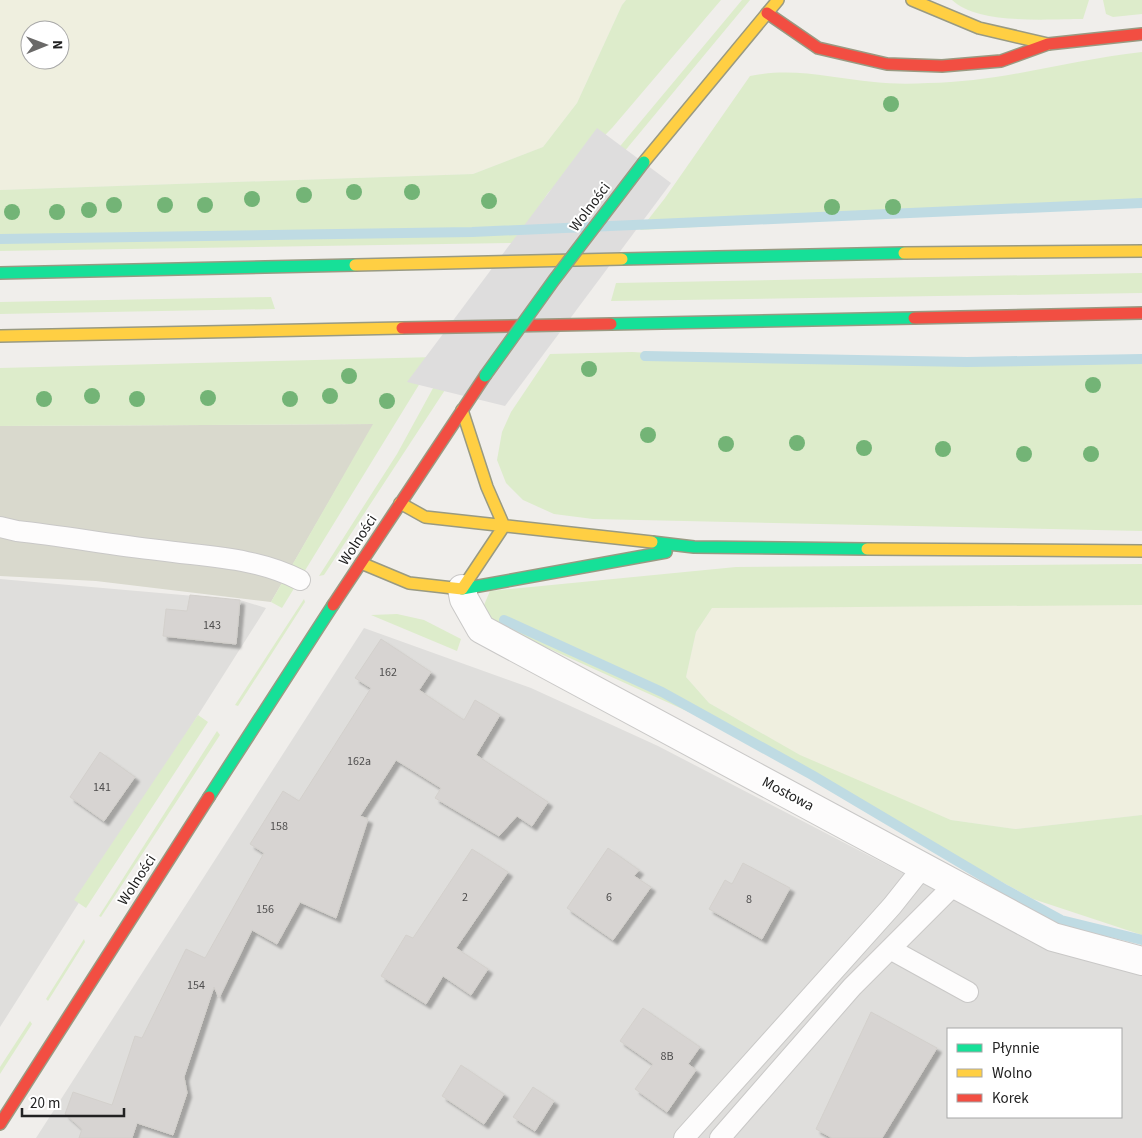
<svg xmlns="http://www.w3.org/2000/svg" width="1142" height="1138" font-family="'Source Sans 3',sans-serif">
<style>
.residential{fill:#dfdedc;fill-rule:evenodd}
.construction{fill:#d9d9cd}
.farmland{fill:#efefdf;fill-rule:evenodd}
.grass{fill:#ddeccb}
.pier{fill:#dedddd}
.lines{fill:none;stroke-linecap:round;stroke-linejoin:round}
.stream{stroke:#bfdbe3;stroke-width:10}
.building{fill:#d7d4d2;stroke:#d3d0cc;filter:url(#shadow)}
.lane-casing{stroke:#c9c8c7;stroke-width:22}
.street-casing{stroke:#c9c8c7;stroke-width:30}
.fast-casing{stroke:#999a82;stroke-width:14}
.slow-casing{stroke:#999a82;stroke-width:14}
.jam-casing{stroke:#999a82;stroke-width:14}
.lane{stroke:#fdfcfc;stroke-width:20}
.street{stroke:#fdfcfc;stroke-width:28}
.fast{stroke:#16e098;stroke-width:11}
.slow{stroke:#ffcf43;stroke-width:11}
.jam{stroke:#f24e42;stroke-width:11}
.fast-bridge-casing{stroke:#999a82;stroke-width:14;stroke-linecap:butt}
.fast-bridge{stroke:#16e098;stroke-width:11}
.tree{fill:#73b476}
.labels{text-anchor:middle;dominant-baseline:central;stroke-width:4;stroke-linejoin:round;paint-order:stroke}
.number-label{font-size:12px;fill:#4f4e4e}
.street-label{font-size:15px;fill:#222;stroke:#fff}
</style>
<defs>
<filter id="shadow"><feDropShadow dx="4.5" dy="4.5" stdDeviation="1" flood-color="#0004"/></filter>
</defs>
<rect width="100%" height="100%" fill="#f0eeeb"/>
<path class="residential" d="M0 579 240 600 266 608 0 1027Z
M364 628 531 688 658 746 1047 948 1142 974V1138H36ZM948 1029H1121V1117H948Z"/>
<path class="construction" d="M374 424 271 602 96 581 0 576V426Z"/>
<path class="farmland" d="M0 0H626L622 5 577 103 543 147 473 174 0 190ZM30 30H60V60H30Z
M1142 604V815L1015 829 951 820 817 765 709 703 686 677 696 632 712 608Z"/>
<path class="grass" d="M626 0H721L612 128 548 193 515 243 0 251V190L473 174 543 147 577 103 622 5Z
M742 0H750L565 223 606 163Z
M952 0H1089L1083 19C1048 19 978 25 952 0Z
M1103 0H1142V14L1113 17 1106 14Z
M1142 52V205L1000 207 891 217 640 230 665 198 750 76C794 67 831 78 874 82 892 84 910 84 928 83 1001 82 1070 60 1142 52Z
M1142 273V293L611 301 616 283Z
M271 297 275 309 0 314V302Z
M632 352 789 361 982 365 1142 362V531L593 519 554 514 523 500 506 483 497 460 502 432 511 412 550 354Z
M436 357 282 608 271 602 373 424 0 426V368Z
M460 367 324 575 319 576 397 454 438 379Z
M1142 564V605L712 608 696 632 686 677 709 703 800 755 951 820 1015 829 1142 815V935L1033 899 691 713 508 630 487 616 484 605 490 591 736 567Z
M304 599 305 602 238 706 235 705Z
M397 614 424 620 461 639 457 651 371 615Z
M198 715 208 722 86 908 74 900Z
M217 731 220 735 101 917 99 916Z
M84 939 85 942 48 1001 46 999Z
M30 1021 32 1024 0 1074V1067Z"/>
<path class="pier" d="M597 128 671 183 505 406 407 382Z"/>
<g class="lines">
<path class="stream" d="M0 239 472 232 1142 203
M645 356 967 362 1142 359
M504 620 662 692 812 775 1006 890 1061 920 1142 940"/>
</g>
<path class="building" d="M190 595 240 600 236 644 163 636 166 609 187 611Z
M381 639 431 672 419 690 464 720 475 700 500 715 476 755 548 802 532 826 517 816 499 836 435 798 441 788 396 760 360 816 368 819 336 918 300 902 277 944 252 930 219 998 214 987 184 1077 187 1093 173 1135 137 1123 132 1138H79L82 1129 65 1114 73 1092 112 1105 135 1036 142 1038 186 949 205 958 264 853 250 844 283 791 299 801 371 688 355 678Z
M100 752 135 777 104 821 70 797Z
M608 848 639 870 634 876 651 887 613 940 567 908Z
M472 849 508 872 456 948 488 969 471 995 443 976 426 1004 381 976 406 935 413 938Z
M743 863 790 888 762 939 709 909 725 880 732 884Z
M643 1008 700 1047 688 1064 696 1070 667 1112 635 1089 653 1064 620 1041Z
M871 1012 937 1048 882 1138H832L816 1129Z
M461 1065 504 1094 484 1124 442 1096Z
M533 1087 554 1101 535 1131 513 1117Z"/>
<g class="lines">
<g class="lane-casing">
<path id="lane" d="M0 527 17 531C64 536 111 545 158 550 207 557 255 557 300 580
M890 949 968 992
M684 1138 892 906 923 867
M720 1138 852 987 955 884"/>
</g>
<g class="street-casing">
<path id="street" d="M462 589 464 599 481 629 1053 937 1142 961"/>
</g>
<g class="fast-casing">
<path id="fast" d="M622 259 904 253
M0 273 355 265
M611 324 914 318
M652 542 694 547 867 549
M462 589 666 552
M209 797 333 605"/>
</g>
<g class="slow-casing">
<path id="slow" d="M912 0 979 28 1048 44
M644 162 778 0
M904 253 1142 251
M355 265 622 259
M0 336 402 328
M462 410 487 487 504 526 462 589
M400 503 425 517 652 542
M867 549 1142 551
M361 563 409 583 462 589"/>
</g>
<g class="jam-casing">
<path id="jam" d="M767 13 818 48 887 64 942 66 1001 61 1048 44 1142 34
M914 318 1142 313
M402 328 611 324
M333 605 485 376
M0 1124 209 797"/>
</g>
<use href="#lane" class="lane"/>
<use href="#street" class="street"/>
<use href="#fast" class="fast"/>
<use href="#slow" class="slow"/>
<use href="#jam" class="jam"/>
<g class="fast-bridge-casing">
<path id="fast-bridge" d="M485 376 554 280 644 162"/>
</g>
<use href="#fast-bridge" class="fast-bridge"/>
</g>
<g class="tree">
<circle cx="891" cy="104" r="8"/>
<circle cx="354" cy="192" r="8"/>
<circle cx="412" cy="192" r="8"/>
<circle cx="304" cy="195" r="8"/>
<circle cx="252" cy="199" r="8"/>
<circle cx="489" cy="201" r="8"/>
<circle cx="114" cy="205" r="8"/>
<circle cx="165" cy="205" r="8"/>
<circle cx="205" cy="205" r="8"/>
<circle cx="832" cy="207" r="8"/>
<circle cx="893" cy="207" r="8"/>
<circle cx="89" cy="210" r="8"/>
<circle cx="12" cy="212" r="8"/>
<circle cx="57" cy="212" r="8"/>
<circle cx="589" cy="369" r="8"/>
<circle cx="349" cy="376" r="8"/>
<circle cx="1093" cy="385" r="8"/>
<circle cx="92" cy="396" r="8"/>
<circle cx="330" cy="396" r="8"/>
<circle cx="208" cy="398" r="8"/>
<circle cx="44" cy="399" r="8"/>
<circle cx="137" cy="399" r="8"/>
<circle cx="290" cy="399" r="8"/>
<circle cx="387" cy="401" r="8"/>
<circle cx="648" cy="435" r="8"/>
<circle cx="797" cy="443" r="8"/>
<circle cx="726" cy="444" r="8"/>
<circle cx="864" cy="448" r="8"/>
<circle cx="943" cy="449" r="8"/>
<circle cx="1024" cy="454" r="8"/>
<circle cx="1091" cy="454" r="8"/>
</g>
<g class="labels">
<g class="number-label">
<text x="212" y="625">143</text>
<text x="388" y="672">162</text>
<text x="359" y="761">162a</text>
<text x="102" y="787">141</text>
<text x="279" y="826">158</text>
<text x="465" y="897">2</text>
<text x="609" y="897">6</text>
<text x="749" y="899">8</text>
<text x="265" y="909">156</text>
<text x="196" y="985">154</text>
<text x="667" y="1056">8B</text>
</g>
<g class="street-label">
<text transform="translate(590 207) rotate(-53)">Wolności</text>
<text transform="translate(358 540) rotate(-57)">Wolności</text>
<text transform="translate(788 794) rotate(28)">Mostowa</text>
<text transform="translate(137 880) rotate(-57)">Wolności</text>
</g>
</g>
<rect x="947" y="1028" width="175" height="90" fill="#ffffff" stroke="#a7a7a7"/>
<rect x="957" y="1044" width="25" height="8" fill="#16e098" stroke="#a7a7a7"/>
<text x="992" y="1053" font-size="15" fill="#222222">Płynnie</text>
<rect x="957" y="1069" width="25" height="8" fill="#ffcf43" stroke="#a7a7a7"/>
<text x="992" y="1078" font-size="15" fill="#222222">Wolno</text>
<rect x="957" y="1094" width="25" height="8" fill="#f24e42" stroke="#a7a7a7"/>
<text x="992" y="1103" font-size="15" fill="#222222">Korek</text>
<g transform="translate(45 45) rotate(89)"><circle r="24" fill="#ffffff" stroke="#a7a7a7"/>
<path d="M0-4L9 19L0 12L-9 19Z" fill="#6a6968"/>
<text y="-8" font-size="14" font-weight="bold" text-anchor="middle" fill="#222222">N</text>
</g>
<path d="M22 1108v8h102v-8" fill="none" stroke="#222222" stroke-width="2.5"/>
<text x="30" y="1108" font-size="15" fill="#222222" stroke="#ffffff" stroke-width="4" paint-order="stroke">20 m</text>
</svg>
